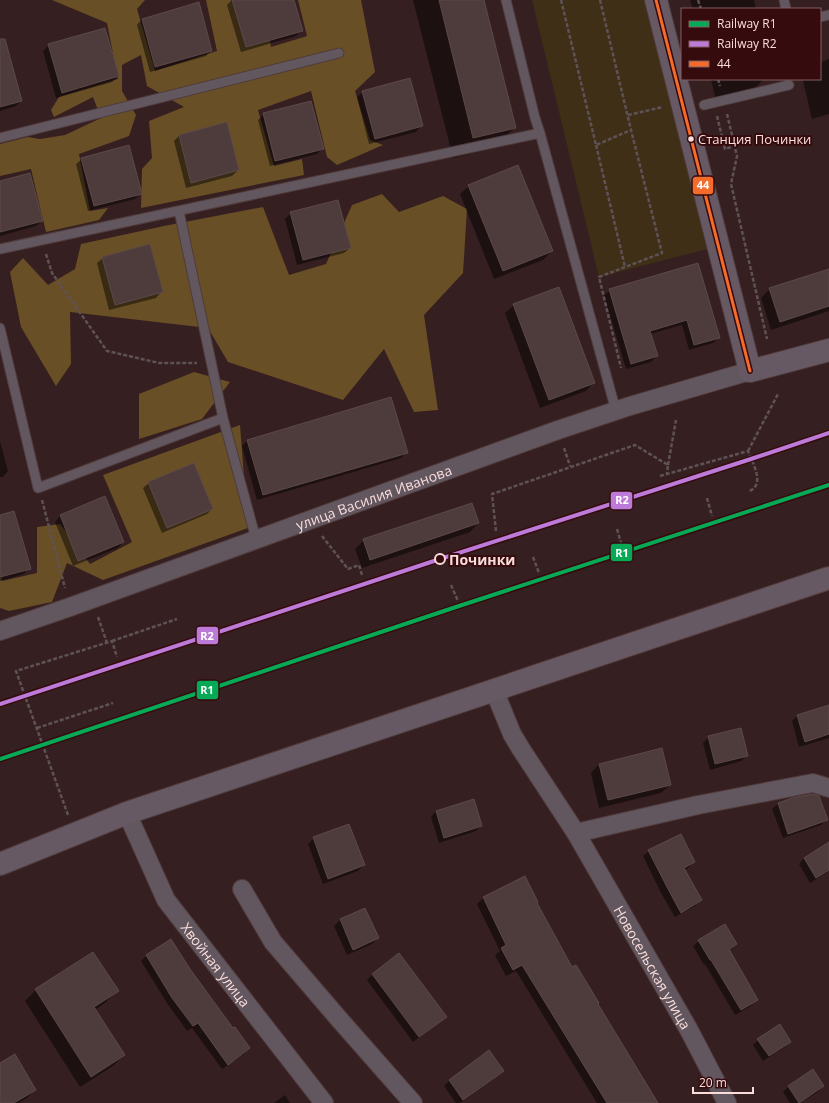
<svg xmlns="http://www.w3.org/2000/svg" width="829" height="1103" font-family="'Open Sans',sans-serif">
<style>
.green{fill:#3f2f16}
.forest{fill:#694f25}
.shadow{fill:#0007}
.building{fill:#4e3b3b;stroke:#5c4949}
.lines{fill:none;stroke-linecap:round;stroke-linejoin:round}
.lane-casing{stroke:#503b3c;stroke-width:11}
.street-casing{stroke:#503b3c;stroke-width:20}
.secondary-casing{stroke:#503b3c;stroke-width:24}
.path{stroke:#5e5257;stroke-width:2.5;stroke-dasharray:4 2;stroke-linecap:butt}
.lane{stroke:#62565f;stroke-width:9}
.street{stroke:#62565f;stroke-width:18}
.secondary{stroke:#665964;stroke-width:22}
.rail{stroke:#6e6066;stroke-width:3;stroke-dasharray:7 7;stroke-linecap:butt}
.bus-1-casing{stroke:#350b0e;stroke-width:6}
.bus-1{stroke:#f36c2b;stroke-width:3}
.rail-1-casing{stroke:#350b0e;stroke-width:7}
.rail-2-casing{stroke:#350b0e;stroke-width:7}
.rail-1{stroke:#06aa56;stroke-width:4}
.rail-2{stroke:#bd7bd9;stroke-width:4}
.bus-dot{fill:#fadddb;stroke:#350b0e;stroke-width:1.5}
.stop-dot{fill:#350b0e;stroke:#fadddb;stroke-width:2}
.labels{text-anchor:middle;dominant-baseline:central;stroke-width:4;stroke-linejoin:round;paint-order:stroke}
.bus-label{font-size:13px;fill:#fadddb;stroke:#350b0e;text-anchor:start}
.street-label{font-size:14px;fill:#fadddb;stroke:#350b0e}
.stop-label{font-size:14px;font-weight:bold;fill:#fadddb;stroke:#350b0e;text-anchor:start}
.line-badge{stroke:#350b0e;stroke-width:1.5}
.badge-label{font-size:11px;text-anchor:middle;font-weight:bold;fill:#fff}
</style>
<rect width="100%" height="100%" fill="#361f20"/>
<path class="green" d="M532 0H656L719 246 599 277Z"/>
<path class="forest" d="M52 0H145L137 9 155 71 217 51 206 0H263L271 47 307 36 298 0H361L375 72 355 91 370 140 383 145 337 165 327 157 311 91 258 110 274 166 302 159 304 175 141 208 142 169 152 158 149 121 184 107 147 86 141 55 122 65V91L136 115 129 136 79 154 90 211 108 208 99 220 46 232 31 169 0 176V144L28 137 40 139 65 135 101 118 93 97 54 117 51 110 59 97 118 79 107 23Z
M382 194 399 212 443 196 467 209 463 273 424 315 438 410 414 412 384 349 343 400 228 362 208 328 70 312 71 364 56 386 21 327 10 272 23 258 48 285 75 269 81 244 164 226 263 207 289 275 326 264 352 205Z
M194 372 230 382 202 419 139 439V394Z
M240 425 248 528 103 580 67 563 52 602 9 611 0 608V556L2 581 37 573V527L60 524 90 564 132 542 103 475Z"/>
<path class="shadow" d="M231 0H293L301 31 296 36 241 52 227 5 231 1Z
M413 0H483L515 127 494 148 453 158Z
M690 0H754L756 9H693Z
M142 19 211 50 206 56 150 72 137 25Z
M49 45 118 76 112 82 56 98 43 51Z
M0 56 21 101 16 106 0 111Z
M829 59V114L812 119 803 81 805 79H820V64L823 61Z
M711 79H764L751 92 716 101Z
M363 92 421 126 416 132 369 144 357 97Z
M264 114 322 149 317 154 270 166 258 120Z
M179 136 238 170 232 176 186 188 174 141Z
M82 159 141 193 135 199 88 211 76 164Z
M0 182 42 221 36 226 0 236Z
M469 186 552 251 543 260 494 279 460 194Z
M291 213 350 248 344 253 297 265 285 219Z
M103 258 161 292 156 298 109 310 97 263Z
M697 264 719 338 713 343 689 350 682 325 650 334 657 356 651 362 626 369 604 296 610 290Z
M829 270V311L771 330 761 298 770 289Z
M514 305 594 382 586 391 540 408 505 313Z
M0 441 8 471 3 477H0Z
M247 441 407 452 401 458 257 500 242 446Z
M149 483 212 509 207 514 162 533 143 488Z
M105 498 123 542 118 548 73 566 55 522 60 516Z
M0 516 29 568 24 574 0 581Z
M478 523 470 532 362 568 355 549 364 540Z
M829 706V738L799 747 792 721 797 716Z
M709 737 747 756 741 761 710 770 703 743Z
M661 750 670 785 661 793 599 808 591 773 599 764Z
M793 799 826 820 821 825 783 838 772 809 778 804Z
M436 811 481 826 476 831 439 843 431 817Z
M314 838 364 865 358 871 323 884 308 844Z
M829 844V871L810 883 799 864 804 858Z
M649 851 694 862 688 868 684 870 701 900 695 906 675 917 661 893 643 856Z
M484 897 536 902 571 968 597 1004 657 1103H597L516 971 506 976 495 955 500 951 477 904Z
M365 909 378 938 372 944 347 955 334 926 340 920Z
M699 941 736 944 728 951 756 1000 751 1006 735 1015 705 964 704 965 693 946Z
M399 954 440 1022 413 1042 367 980 372 975Z
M147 955 189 970 233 1029 249 1048 244 1054 222 1069 192 1028 187 1031 167 1003 141 961Z
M36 990 117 991 106 1002 95 1010 124 1055 113 1066 80 1087 25 1001Z
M758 1040 790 1041 785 1047 763 1061 753 1045Z
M489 1052 503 1071 497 1076 460 1103H456L444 1086 449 1081Z
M0 1064 35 1090 27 1098 19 1103H0Z
M813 1070 823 1086 818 1092 800 1103H790L783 1092 788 1087Z
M285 1095 290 1103H274Z"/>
<path class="building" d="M232 0H294L303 31 246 47Z
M439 0H484L516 128 473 138Z
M199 2 212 51 155 67 142 19Z
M105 28 119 76 62 93 48 44Z
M0 39H5L22 101 0 107Z
M410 78 423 126 375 139 362 91Z
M311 101 324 149 275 161 263 113Z
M227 122 239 170 191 183 179 135Z
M129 145 142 194 94 206 81 158Z
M518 165 553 251 503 271 468 185Z
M30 173 43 221 0 232V181Z
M338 200 351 248 303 260 290 212Z
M150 244 163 292 115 305 102 257Z
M698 263 720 338 694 345 687 320 650 331 658 356 631 364 609 289Z
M829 269V306L780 322 769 288Z
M559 287 595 383 549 400 513 304Z
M391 397 408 453 263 495 247 440Z
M194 463 213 509 167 528 148 482Z
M105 496 124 542 78 561 60 515Z
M472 503 479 523 370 560 363 539Z
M14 511 31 569 0 577V515Z
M829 705V734L805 742 797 715Z
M741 728 748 756 715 764 708 736Z
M662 748 671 785 608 800 599 764Z
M812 794 819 796 828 820 788 834 778 803 792 798Z
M474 799 482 826 444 838 436 811Z
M349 824 365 865 328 879 313 837Z
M681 834 695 862 684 868 702 900 681 913 667 887 648 850Z
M829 842V870L816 878 804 858Z
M525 876 538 902 537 903 572 967 576 965 599 1003 598 1004 658 1103H607L522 965 513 970 501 948 506 945 483 897Z
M365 908 379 938 353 950 340 919Z
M725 924 737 944 729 949 758 1000 741 1010 711 960H710L698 940Z
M171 939 190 969 233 1028 235 1027 250 1048 228 1065 198 1023 193 1026 172 998 146 955Z
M93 952 119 991 94 1007 125 1055 91 1077 35 989Z
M399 953 447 1017 419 1037 372 974Z
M780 1024 791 1042 769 1056 757 1039Z
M489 1050 504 1071 463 1100 449 1080Z
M15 1054 36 1090 14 1103H0V1063Z
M813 1069 824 1086 799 1103 788 1086Z"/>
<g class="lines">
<g class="lane-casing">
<path id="lane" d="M506 0 535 118 540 133 616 411
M784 0 786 9
M820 17 829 15
M704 105 789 85
M0 138 339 53
M179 211 223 418 256 539
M0 249 540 133
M0 328 38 488 223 418"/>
</g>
<g class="street-casing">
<g id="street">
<path id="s1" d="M0 631 70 607 558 430 630 406 750 371"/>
<path id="s2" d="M494 690 512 734 521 749 576 833 689 1030 727 1103"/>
<path id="s3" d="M127 813 166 900 324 1103"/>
<path d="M576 833 698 805 813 783 829 788"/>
<path d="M242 889 273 942 339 1019 413 1103"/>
</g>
</g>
<g class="secondary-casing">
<path id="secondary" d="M656 0 750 371 829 350
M0 864 127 813 829 578"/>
</g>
<path class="path" d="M561 0 596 145 631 130
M600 0 631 130 662 253 599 277 621 368
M698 0 701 9
M718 79 720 86
M727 114 737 156 731 184 767 339
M628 115 663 107
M717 116 725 149 735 146
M596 145 625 267
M46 254 52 273 107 351 159 363H197
M564 448 570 466
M748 451 778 394
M668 465 676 420
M660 476 748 451C752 462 766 485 749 491
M707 498 712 516
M42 500 65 588
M617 529 622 546
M496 531 492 494 635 445 668 465 667 473
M322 536 348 569 359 565 362 575
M533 557 539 573
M451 585 458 601
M98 617 107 643
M112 641 177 619
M37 728 113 703
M68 815 16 671 112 641 117 657"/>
<use href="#lane" class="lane"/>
<use href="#street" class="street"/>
<use href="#secondary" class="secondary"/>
<path class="rail" d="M456 607 829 485"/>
<g class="bus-1-casing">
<path id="bus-1" d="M656 0 750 371"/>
</g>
<use href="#bus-1" class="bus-1"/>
<g class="rail-1-casing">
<path id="rail-1" d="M0 759 456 607 829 485"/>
</g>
<g class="rail-2-casing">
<path id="rail-2" d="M0 704 440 559 751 459 829 433"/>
</g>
<use href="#rail-1" class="rail-1"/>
<use href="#rail-2" class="rail-2"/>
</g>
<circle class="bus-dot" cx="691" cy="139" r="3.5"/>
<circle class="stop-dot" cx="440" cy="559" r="5"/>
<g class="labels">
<g class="bus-label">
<text x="698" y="139">Станция Починки</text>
</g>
<g class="street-label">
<text stroke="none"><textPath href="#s1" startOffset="397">улица Василия Иванова</textPath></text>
<text stroke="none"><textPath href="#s3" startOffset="177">Хвойная улица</textPath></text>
<text stroke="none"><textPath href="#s2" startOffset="320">Новосельская улица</textPath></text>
</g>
<g class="stop-label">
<text x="449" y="559">Починки</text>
</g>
</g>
<g class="line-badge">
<rect x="692" y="176" width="22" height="19" rx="4" fill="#f36c2b"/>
<rect x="610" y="491" width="23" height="19" rx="4" fill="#bd7bd9"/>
<rect x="610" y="543" width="23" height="19" rx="4" fill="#06aa56"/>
<rect x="196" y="626" width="23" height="19" rx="4" fill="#bd7bd9"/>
<rect x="196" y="680" width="23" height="20" rx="4" fill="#06aa56"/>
</g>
<g class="badge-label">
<text x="703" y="189">44</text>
<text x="622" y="504">R2</text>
<text x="622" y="557">R1</text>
<text x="207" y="640">R2</text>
<text x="207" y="694">R1</text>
</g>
<rect x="681" y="8" width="140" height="72" fill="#350b0e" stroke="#845f60"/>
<rect x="689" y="21" width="20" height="6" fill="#06aa56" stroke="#845f60"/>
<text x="717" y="28" font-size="12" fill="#fadddb">Railway R1</text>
<rect x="689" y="41" width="20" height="6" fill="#bd7bd9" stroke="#845f60"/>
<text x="717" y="48" font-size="12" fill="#fadddb">Railway R2</text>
<rect x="689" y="61" width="20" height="6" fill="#f36c2b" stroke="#845f60"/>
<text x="717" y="68" font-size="12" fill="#fadddb">44</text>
<path d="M693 1087v6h60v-6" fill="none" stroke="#fadddb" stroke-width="2"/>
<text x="699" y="1087" font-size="12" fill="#fadddb" stroke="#350b0e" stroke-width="3" paint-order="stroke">20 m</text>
</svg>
